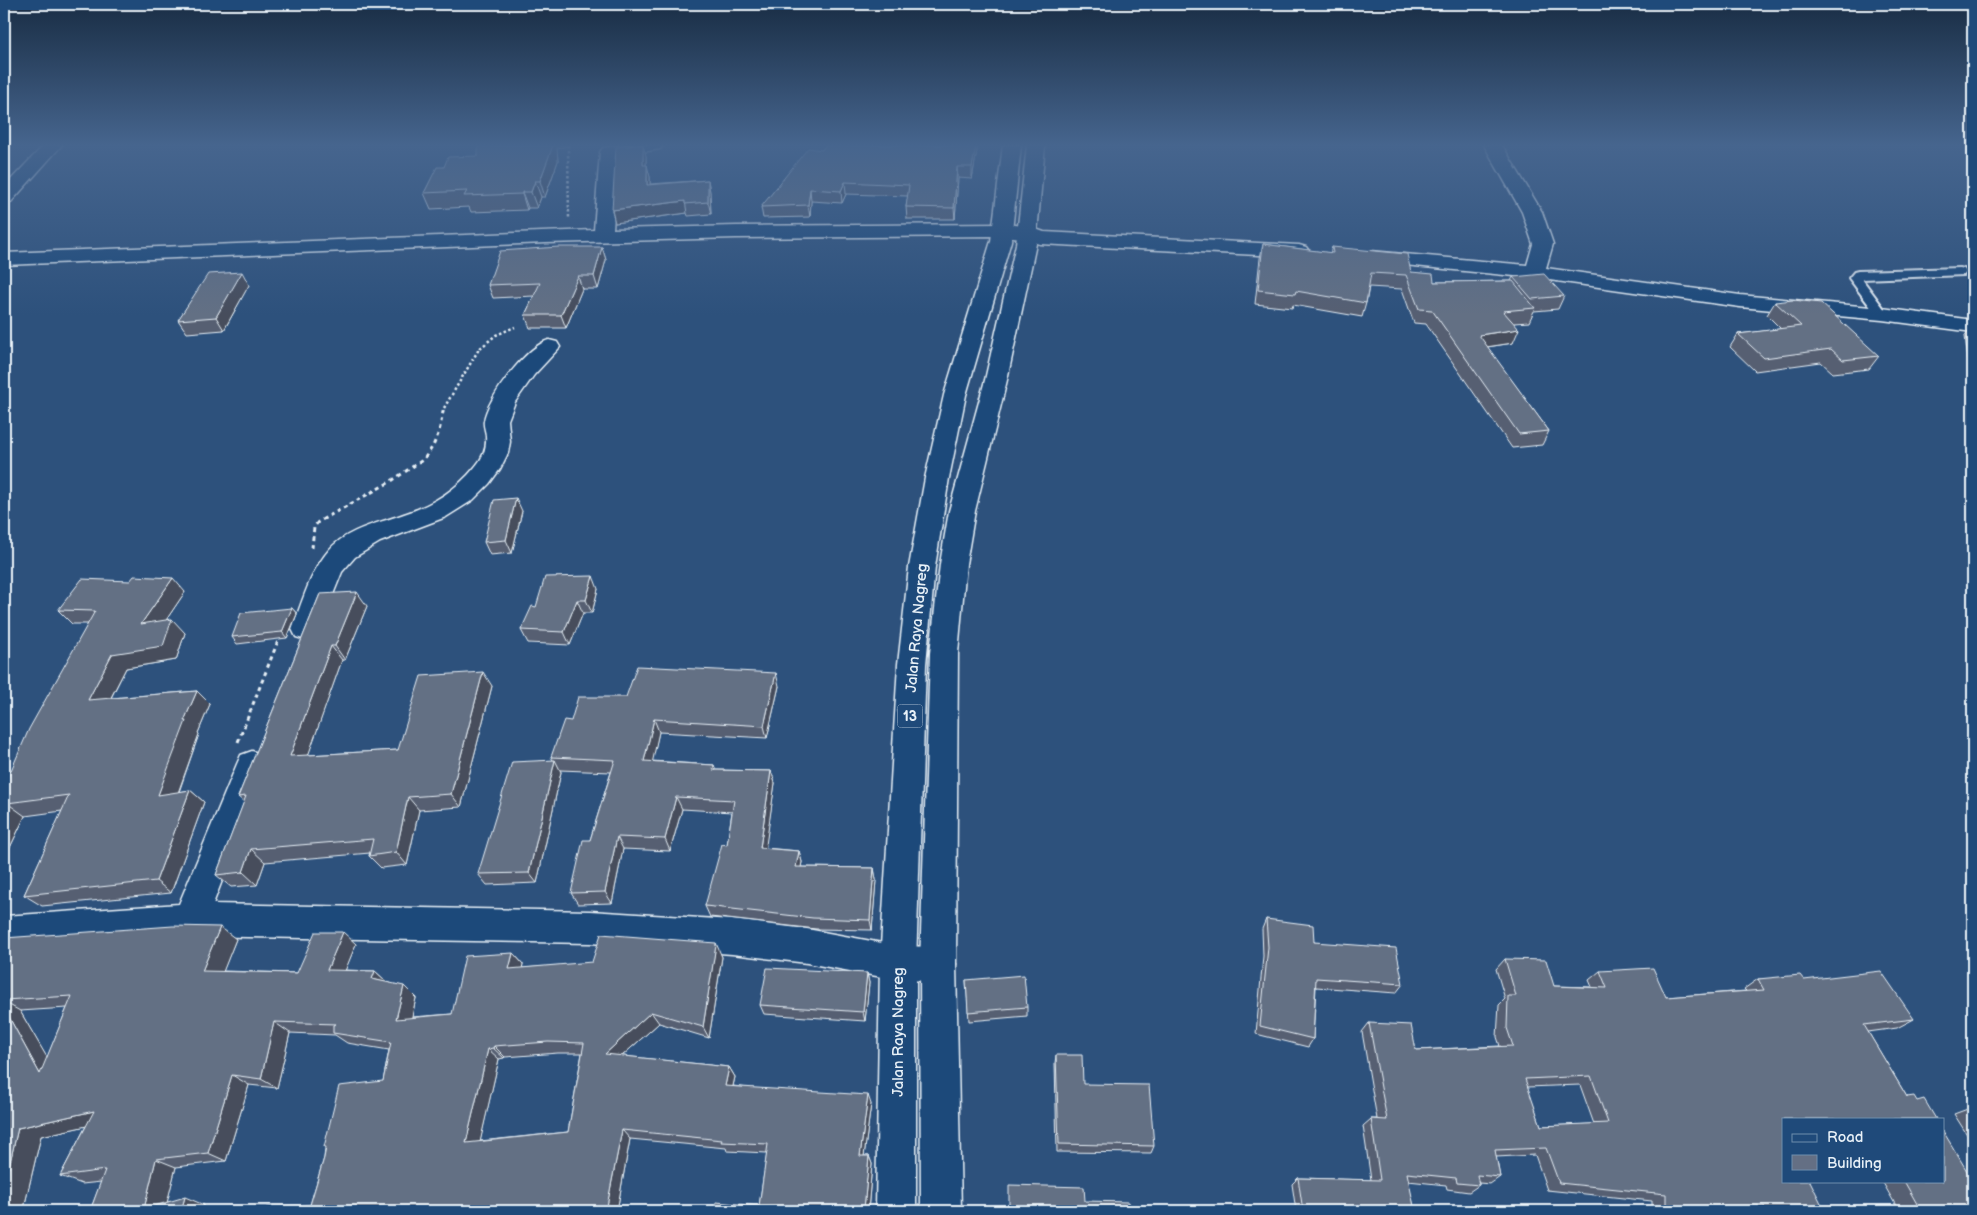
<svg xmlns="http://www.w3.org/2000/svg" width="1977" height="1215" font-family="'Balsamiq Sans',sans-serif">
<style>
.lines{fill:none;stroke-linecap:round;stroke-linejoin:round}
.service-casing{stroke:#e8f1f8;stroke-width:4}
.minor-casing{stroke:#e8f1f8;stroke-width:3}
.trunk-casing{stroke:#e8f1f8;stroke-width:3}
.path-far1{stroke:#e8f1f8;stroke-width:2.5;stroke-dasharray:2.5 2.5;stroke-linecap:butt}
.path{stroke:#e8f1f8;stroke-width:3;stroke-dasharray:4 4;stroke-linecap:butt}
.service{fill:#1f4a7a;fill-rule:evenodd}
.minor{fill:#1f4a7a;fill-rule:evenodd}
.trunk{fill:#1f4a7a;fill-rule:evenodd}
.wall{fill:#565f72;stroke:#e8f1f8;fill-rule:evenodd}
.shaded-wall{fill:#464e5c;stroke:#e8f1f8}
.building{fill:#646f84;stroke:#e8f1f8;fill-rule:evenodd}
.labels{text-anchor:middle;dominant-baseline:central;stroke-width:5;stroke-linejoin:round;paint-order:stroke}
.shield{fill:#1f4a7a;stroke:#acbfd2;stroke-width:1}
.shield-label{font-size:14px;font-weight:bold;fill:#e8f1f8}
.street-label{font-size:15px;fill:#e8f1f8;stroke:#1f4a7a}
</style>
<rect width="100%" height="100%" fill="#2d517c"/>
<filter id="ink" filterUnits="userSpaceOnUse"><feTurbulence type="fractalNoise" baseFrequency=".02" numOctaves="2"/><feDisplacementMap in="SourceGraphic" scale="10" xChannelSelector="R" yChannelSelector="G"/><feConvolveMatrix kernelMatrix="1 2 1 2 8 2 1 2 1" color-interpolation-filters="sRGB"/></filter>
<g filter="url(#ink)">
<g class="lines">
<g class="service-casing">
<path id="service" d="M1960 268 1964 269 1966 272 1964 275 1862 279 1888 314 1882 318 1878 317 1849 278 1854 272 1858 271Z"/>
</g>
<g class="minor-casing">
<path id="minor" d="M44 145H62L11 202 4 204V187Z
M623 145H663L660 149 618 156 613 229 736 226 1002 224 1027 226 1044 232 1299 245 1306 247 1309 251 1306 255 1299 257 1040 244 1023 238 1002 236 736 238 546 243 4 265V253L594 230 600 152 603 148Z
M1484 145H1502L1542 212 1553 244 1546 268 1740 295 1882 308 1973 320V332L1882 320 1740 307 1535 278 1364 261 1361 257 1364 253 1371 251 1527 265 1533 244 1522 212Z
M549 340 557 342 560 347 534 375 515 402 508 420 510 442 508 453 500 469 489 484 473 500 446 517 380 542 355 557 342 572 316 637 306 640 296 637 292 629C302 603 310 572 329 550 348 528 381 523 407 513 434 504 457 489 475 467 483 458 487 448 486 436 486 431 483 426 484 421 487 398 527 346 549 340Z
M252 751 263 755 267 764 213 904 590 911 732 920 807 929 898 946 938 947 950 952 956 964 950 976 938 981 898 980 807 963 732 954 590 943 190 936 4 949V916L179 904 237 764 241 755Z"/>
</g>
<g class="trunk-casing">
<path id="trunk" d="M1003 145H1021L1011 241 966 395 949 478 935 567 926 664 916 963V1211H876L880 963 898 664 909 567 925 478 944 395 991 241Z
M1027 145H1045L1036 244 1007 380 975 511 966 564 958 653 956 964 961 1211H921L920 964 930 653 940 564 949 511 985 380 1016 244Z"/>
</g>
<path class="path-far1" d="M568 145 569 219
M444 408 479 349 496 335 515 327"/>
<path class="path" d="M312 548 314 527 318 522 390 482 424 459 433 446 439 432 444 407
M238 742 280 636"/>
<use href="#service" class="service"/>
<use href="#minor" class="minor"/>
<use href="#trunk" class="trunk"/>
</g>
<path class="wall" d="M643 145 646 156V165L650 177V184L708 180 710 192 711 214 688 216 687 213 615 223 612 210Z
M826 145H978L972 179 958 178 955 219H907L906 207 908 196 846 194 842 203 811 201 810 217 763 218 761 207 822 150Z
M569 146 557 148 558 161 545 197H541L537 208H528L527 210 471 212 469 207 431 209 424 193 444 167 478 156Z
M1263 244 1330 253 1332 247 1411 272 1434 282 1511 281 1513 277 1564 296 1558 309 1534 311 1529 322 1514 323 1513 343 1487 347 1549 431 1542 445 1512 448 1426 324 1414 323 1402 289 1369 287 1366 303 1362 317 1293 305 1292 308 1255 304 1260 258Z
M602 247 606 260 598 289H582L566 328H530L525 315 534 296 493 298 488 285Z
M249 285 224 330 187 333 178 320Z
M1775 302 1879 356 1869 369 1833 373 1821 362 1755 371 1730 347 1738 334 1781 329 1767 315Z
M1973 326V361L1968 360 1965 336Z
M522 511 512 553 490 555 484 542Z
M598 589 592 613H583L570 645 528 643 521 630 536 607Z
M185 592 166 620 185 633 176 660 126 668 111 698 197 691 210 704 198 733 199 734 179 792 190 790 204 802 171 893 42 906 24 895 62 811 25 816 4 860 6 782 88 624H72L58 610Z
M320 594 367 606 345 660H342L308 755 398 750 492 686 461 807 419 810 407 865 381 868 369 856 370 853 265 862 257 885 231 887 216 875 244 802 238 797Z
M292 608 297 614 287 638 237 644 232 637Z
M779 686 767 738 659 732 652 761 714 765 716 770 771 771 775 783 765 848 799 851 802 862 801 867 874 868 876 880 872 930 816 929 710 917 705 906 727 845 732 812 682 809 670 851 623 849 612 903 578 904 571 893 590 840 611 772 560 770 561 772 537 883 487 885 478 874 553 760 551 757 571 721 626 697Z
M1266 919 1403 984 1396 993 1316 987 1313 1039 1308 1047 1256 1034 1263 956 1262 929Z
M4 938 236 939 223 971 297 973 356 944 345 970 375 971 388 983 416 998 412 1017 452 1014 513 953 523 964 522 968 721 955 722 957 709 1038 659 1023 622 1056 729 1067 735 1077 733 1086 871 1104 864 1156H869L872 1164 868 1211H714L759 1206 767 1153 727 1151 726 1148 630 1139 617 1211H204L310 1205 324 1158 325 1148 324 1147 383 1081 389 1050 347 1043 335 1035 290 1033 277 1088 249 1085 226 1161 176 1167 167 1202 204 1205 202 1211H90L101 1182 82 1184 60 1176 86 1126 41 1136 24 1208 34 1211H4ZM67 1008 47 1058 20 1011ZM558 1053H582L568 1132 480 1141 499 1059 504 1058 505 1057Z
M1505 959 1554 986 1592 987 1589 980 1600 971 1666 997 1746 991 1744 989 1758 979 1804 980 1914 1019 1897 1028 1868 1032 1907 1097 1917 1101 1936 1119H1783V1181L1825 1211H1640L1652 1210V1201L1547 1190 1535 1155 1496 1157 1500 1177 1490 1184 1479 1183V1185L1469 1192 1447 1189 1446 1185 1408 1181 1415 1211H1296L1292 1184 1298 1178 1371 1180 1363 1126 1371 1119H1377L1362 1032 1369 1023 1416 1050 1500 1046 1497 1037 1499 1005 1505 999 1496 969ZM1580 1085 1594 1124 1541 1126 1527 1087Z
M867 973 869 983 865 1021 764 1014 760 1005Z
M966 980 1027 1007V1016L969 1021Z
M1056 1055 1083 1084 1154 1146 1151 1153 1057 1152 1055 1063Z
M1973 1107V1144L1954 1114Z
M1882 1181H1943L1973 1211H1899Z"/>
<path class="shaded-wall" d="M553 145H569V146L557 148 558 161 545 197 540 181Z
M643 145 646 156V178L643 165Z
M976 145H978L972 179V167Z
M647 165 650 177V197L647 185Z
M957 167 958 178 955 219 954 208Z
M708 180 710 192 711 214 708 202Z
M535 181 541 197 537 208 531 192Z
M845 182 846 194 842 203 841 191Z
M810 189 811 201 810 217 808 205Z
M522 192 528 208 527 210 522 194Z
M685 201 687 213 615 223 612 210Z
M602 247 606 260 598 289 594 276Z
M242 272 249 285 224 330 216 317Z
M578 276 582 289 566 328 561 315Z
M1519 329 1513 343 1473 349 1479 335Z
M516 498 522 511 512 553 506 540Z
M593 576 598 589 592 613 586 600Z
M173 578 185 592 154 638 141 624Z
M357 592 367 606 345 660 335 646Z
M577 600 583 613 570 645 564 632Z
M292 608 297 614 287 638 282 632Z
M172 619 185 633 176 660 126 668 103 713 88 700 112 654Z
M331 646 342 660 303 770 290 756Z
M483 672 492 686 461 807 451 794Z
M776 673 779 686 767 738 764 726Z
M197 691 210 704 198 733 199 734 173 807 158 795 184 721Z
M654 719 659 732 650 773 644 761Z
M555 760 561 772 537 883 529 873Z
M771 771 775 783 764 859 760 848Z
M190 790 204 802 171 893 156 881Z
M408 797 419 810 407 865 396 852Z
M676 797 682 809 670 851 665 839Z
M7 803 25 816 4 860V811Z
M617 837 623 849 612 903 605 892Z
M251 849 265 862 257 885 243 872Z
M799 851 802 862 799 878 796 867Z
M874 868 876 880 872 930 870 920Z
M220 927 236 939 219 982 202 971Z
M343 932 356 944 341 981 327 970Z
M716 943 722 957 709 1038 703 1027Z
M513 953 523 964 520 980 509 969Z
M375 971 388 983 372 979Z
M867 973 869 983 865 1021 863 1012Z
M404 986 416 998 409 1030 396 1019Z
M4 1002 20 1011 62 1083 40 1074 4 1008Z
M651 1012 659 1023 613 1064 605 1054Z
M274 1022 290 1033 277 1088 261 1079Z
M494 1046 505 1057 504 1058 493 1048Z
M488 1049 499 1059 478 1151 466 1143Z
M729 1067 735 1077 731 1095 725 1086Z
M232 1075 249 1085 226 1161 208 1153Z
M868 1095 871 1104 863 1164 860 1156Z
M94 1111 114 1120 41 1136 24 1208 34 1211H18L4 1206V1188L18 1128Z
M622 1130 630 1139 617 1211H606Z
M869 1156 872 1164 868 1211H865L864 1209Z
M156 1159 176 1167 165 1211 144 1209Z
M185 1197 204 1205 202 1211H181Z"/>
<path class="building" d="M478 145H553L540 181H535L531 192H522V194L464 196 467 191 424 193 437 167H444L448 157 478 156Z
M637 145H643V165H647V185L708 180V202L685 204V201L612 210 616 147Z
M826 145H976L972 167H957L954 208 906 207 909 185 845 182 841 191 810 189 808 205 761 207 808 148 822 150Z
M1263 244 1333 253 1332 247 1407 254 1411 272 1433 274 1434 282 1513 281 1535 308 1503 311 1519 329 1479 335 1549 431 1519 434 1432 310 1419 309 1406 275 1371 273 1366 303 1296 291 1295 294 1258 290Z
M559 247H602L594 276H578L561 315H525L540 283 488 285 500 251Z
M242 272 216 317 178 320 208 274Z
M1544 274 1564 296 1532 299 1513 277Z
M1793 300 1821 303 1879 356 1843 360 1831 349 1764 358 1738 334 1801 326 1775 302Z
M516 498 506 540 484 542 494 500Z
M134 576 173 578 141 624 172 619 163 646 112 654 88 700 197 691 184 721H186L158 795 190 790 156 881 24 895 69 795 7 803 4 811V782H6L29 729 95 611 58 610 82 579 130 581Z
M593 576 586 600H577L564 632 521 630 532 606 536 607 545 577Z
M357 592 335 646H331L290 756 398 750 421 676 483 672 451 794 408 797 396 852 369 856 373 839 251 849 243 872 216 875 246 796 238 797 320 594Z
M292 608 282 632 232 637 241 613Z
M637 666 776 673 764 726 654 719 644 761 714 765 713 770 771 771 760 848 799 851 796 867 874 868 870 920 813 918 705 906 722 844 727 845 734 800 676 797 665 839 617 837 605 892 571 893 583 840H590L615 760 551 757 564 720 571 721 578 697H626Z
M555 760 529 873 478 874 512 762Z
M1266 919 1313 925 1314 942 1396 948 1403 984 1316 978 1313 1039 1260 1026 1268 947Z
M173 926 220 927 202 971 297 973 315 932H343L327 970 375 971 372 979 404 986 396 1019 452 1014 465 956 513 953 509 969 592 962 601 934 716 943V945L703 1027 651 1012 605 1054 729 1067 725 1086 868 1095 860 1156H869L864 1209H861V1211H714L716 1202 759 1206 768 1144 721 1142 722 1140 622 1130 606 1211H204L310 1205 324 1158 326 1147H324L339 1086 383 1081 391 1042 333 1033V1025L336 1024 274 1022 261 1079 232 1075 208 1153 156 1159 144 1209 185 1197 181 1211H90L105 1170 60 1176 94 1111 18 1128 4 1188V1008L40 1074 72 996 4 1000V938ZM548 1042 584 1043 568 1132 466 1143 488 1049 493 1048 494 1046Z
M1505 959 1546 960 1554 986 1607 988 1600 971 1653 968 1666 997 1764 990 1758 979 1800 975 1804 980 1881 971 1914 1019 1864 1025 1907 1097 1914 1096 1917 1101 1924 1099 1936 1119H1783V1181H1810L1825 1211H1766L1764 1206 1704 1211H1640L1666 1209V1194L1559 1183 1546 1148 1495 1150 1500 1177 1477 1175 1479 1185 1457 1183 1456 1178 1407 1173 1415 1211H1303L1298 1178 1380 1180 1371 1119 1387 1120 1369 1023 1411 1025 1416 1050 1513 1046 1507 1028 1508 996H1516ZM1591 1076 1608 1123 1541 1126 1525 1079Z
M767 968 867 973 863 1012 760 1005Z
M1024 975 1027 1007 968 1012 966 980Z
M1056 1055H1082L1083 1084 1149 1085 1154 1146 1059 1144Z
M1943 1131 1973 1181V1211H1921L1904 1181H1943Z
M1009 1185 1084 1187 1085 1201 1128 1202 1129 1211H1009Z
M4 1205 20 1207 18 1211H4Z"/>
</g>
<linearGradient id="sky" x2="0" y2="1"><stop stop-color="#192d44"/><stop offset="0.46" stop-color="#46658e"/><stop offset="1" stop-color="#46658e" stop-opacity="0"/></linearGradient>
<rect width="1977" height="315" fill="url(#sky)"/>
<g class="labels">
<rect class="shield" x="897.5" y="704.5" width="25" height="23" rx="4"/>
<g class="shield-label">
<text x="910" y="716">13</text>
</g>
<g class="street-label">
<text transform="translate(917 628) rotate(-85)">Jalan Raya Nagreg</text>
<text transform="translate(898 1032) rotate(-90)">Jalan Raya Nagreg</text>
</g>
</g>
<rect width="1977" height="1215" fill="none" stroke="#1f4a7a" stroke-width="20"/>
<rect x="10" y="10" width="1957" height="1195" fill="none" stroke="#e8f1f8" stroke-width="2" filter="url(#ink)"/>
<rect x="1782" y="1118" width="162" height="65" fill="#1f4a7a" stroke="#6f8dac"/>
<rect x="1792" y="1134" width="25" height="8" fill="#1f4a7a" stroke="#6f8dac"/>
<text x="1827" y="1142" font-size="15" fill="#e8f1f8">Road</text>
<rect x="1792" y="1155" width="25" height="15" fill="#646f84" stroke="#6f8dac"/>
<text x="1827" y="1168" font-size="15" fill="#e8f1f8">Building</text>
</svg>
